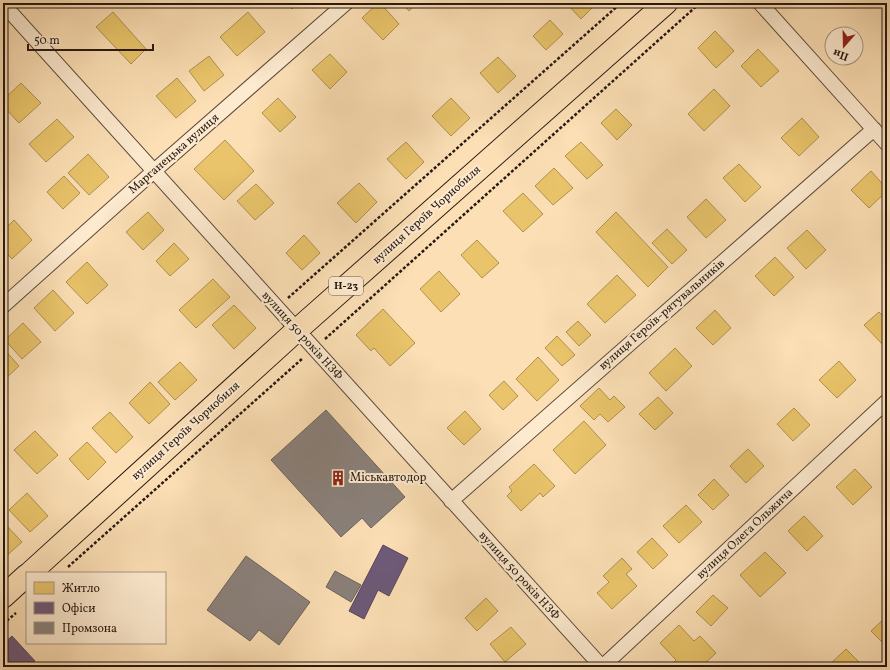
<svg xmlns="http://www.w3.org/2000/svg" width="890" height="670" font-family="Vollkorn,serif">
<style>
.homes{fill:#e9c46a;stroke:#ae9150}
.offices{fill:#6d597a;stroke:#58465b}
.industry{fill:#8a817c;stroke:#6c625c}
.lines{fill:none;stroke-linecap:round;stroke-linejoin:round}
.minor-casing{stroke:#5c4a3b;stroke-width:16}
.primary-casing{stroke:#261912;stroke-width:24}
.path{stroke:#261912;stroke-width:2.5;stroke-dasharray:3 2;stroke-linecap:butt}
.minor{stroke:#fdeacf;stroke-width:14}
.primary{stroke:#fcdfb5;stroke-width:22}
.labels{text-anchor:middle;dominant-baseline:central;stroke-width:4;stroke-linejoin:round;paint-order:stroke}
.shield{fill:#fdeacf;stroke:#66584b;stroke-width:1}
.shield-label{font-size:11px;font-weight:bold;fill:#261912}
.street-label{font-size:12px;fill:#261912;stroke:#fdeacf}
.poi-label{font-size:12px;fill:#261912;stroke:#fdeacf;text-anchor:start}
</style>
<rect width="100%" height="100%" fill="#fcdfb5"/>
<filter id="stains"><feTurbulence type="fractalNoise" baseFrequency=".005" numOctaves="4"/><feColorMatrix values="0 0 0 0 .2 0 0 0 0 .09 0 0 0 0 .02 0 0 0 .5 -.17"/></filter>
<radialGradient id="worn" r=".72"><stop offset=".6" stop-color="#630" stop-opacity="0"/><stop offset="1" stop-color="#630" stop-opacity=".3"/></radialGradient>
<path class="homes" d="M285 3H298L292 9Z
M378 3H380L399 24 383 40 362 18Z
M401 3H417L409 11Z
M566 3H597L581 19Z
M113 12 146 49 131 64 96 27Z
M248 12 265 32 237 56 220 37Z
M550 20 563 34 546 50 533 36Z
M715 31 734 51 716 68 698 48Z
M758 49 779 71 761 87 741 66Z
M330 54 347 72 330 89 312 70Z
M209 56 224 75 204 91 189 71Z
M498 57 516 76 498 93 480 73Z
M177 78 196 101 176 118 156 96Z
M21 83 41 103 19 123 3 106V100Z
M714 89 730 106 704 131 688 114Z
M278 98 296 117 280 132 262 113Z
M451 98 470 118 451 136 432 116Z
M616 109 632 125 617 140 601 123Z
M802 118 819 137 799 156 781 138Z
M57 119 74 137 46 162 29 144Z
M225 140 254 171 224 200 194 169Z
M406 142 424 162 406 179 387 159Z
M581 142 603 165 587 179 565 156Z
M88 154 109 177 89 195 68 173Z
M739 164 761 187 745 202 723 178Z
M554 168 573 188 553 205 535 186Z
M871 171 887 189V191L869 208 851 190Z
M64 176 80 193 63 209 47 192Z
M359 183 377 202 356 223 337 203Z
M256 184 274 203 255 220 237 201Z
M523 193 543 214 523 232 503 211Z
M706 199 726 220 706 238 687 217Z
M148 212 164 230 143 250 126 232Z
M616 212 668 267 648 287 596 232Z
M14 220 32 240 12 259 3 249V231Z
M667 229 687 250 672 264 652 243Z
M807 230 826 250 806 269 787 248Z
M304 235 320 253 302 270 286 253Z
M477 240 499 263 482 278 461 255Z
M174 243 189 259 170 276 156 261Z
M775 257 794 277 774 296 755 276Z
M87 262 108 285 87 304 66 282Z
M439 271 460 294 441 312 420 289Z
M617 275 636 295 605 323 587 304Z
M213 279 230 297 196 328 179 310Z
M53 290 74 313 55 331 34 308Z
M234 305 256 328 234 349 212 325Z
M383 309 415 343 390 366 374 348 371 351 356 335Z
M715 310 731 328 713 345 696 328Z
M879 312 885 318 887 317V349L864 325Z
M578 321 591 335 579 346 566 332Z
M23 323 41 342 22 359 5 340Z
M557 336 575 355 562 366 545 348Z
M3 348 19 366 3 381Z
M675 348 692 366 666 391 649 373Z
M538 357 559 380 537 401 516 379Z
M839 361 856 380 837 398 819 380Z
M180 362 197 380 175 400 158 382Z
M504 381 518 396 503 410 489 395Z
M150 382 170 404 149 424 129 403Z
M599 388 610 400 614 396 625 407 608 422 600 414 594 420 580 406Z
M658 397 673 413 655 430 639 414Z
M794 408 810 425 793 441 777 424Z
M465 411 481 429 464 445 447 428Z
M110 412 133 437 116 453 92 428Z
M584 421 606 445 575 474 553 450Z
M35 431 58 455 37 474 14 450Z
M87 442 106 462 88 480 69 459Z
M887 443V454L882 448Z
M748 449 764 466 746 483 730 466Z
M534 464 555 486 543 497 540 493 521 511 507 496 512 491 509 487Z
M855 469 872 487 853 505 836 487Z
M714 479 729 495 713 510 698 495Z
M27 493 48 516 30 532 9 510Z
M686 505 702 522 679 543 663 526Z
M804 516 823 536 807 551 788 531Z
M4 523 22 542 3 559V524Z
M652 538 668 555 653 569 637 552Z
M765 552 786 573 760 597 740 575Z
M622 558 632 569 626 574 637 586 612 609 597 593 609 582 603 576Z
M713 595 728 608 711 626 696 612Z
M486 598 498 611 477 631 465 618Z
M887 616V645L886 646 871 631Z
M679 625 694 641 700 636 716 653 701 667H674L672 664 676 660 660 643Z
M511 627 526 644 505 662 490 644Z
M846 649 862 665 860 667H832L829 665Z"/>
<path class="offices" d="M383 545 408 558 389 596 378 590 364 619 349 611Z
M12 636 35 661 28 667H3V644Z"/>
<path class="industry" d="M326 410 405 497 371 528 362 518 341 537 271 460Z
M246 556 310 602 279 645 259 630 250 641 207 610Z
M335 571 361 585 351 602 326 587Z"/>
<g class="lines">
<g class="minor-casing">
<path id="minor" d="M760 3 887 144
M3 4 602 667
M3 306 154 171 346 3
M451 501 874 129
M602 667 887 401"/>
</g>
<g class="primary-casing">
<path id="primary" d="M30 573 297 330 666 3
M3 597 27 575"/>
</g>
<path class="path" d="M288 298 621 3
M325 339 700 3
M68 567 303 358
M3 624 16 613"/>
<use href="#minor" class="minor"/>
<use href="#primary" class="primary"/>
</g>
<defs>
<g id="building-bare" transform="scale(1.2)"><path d="M-4-6H4V6H1V3H-1V6H-4ZM-2.5-4.3h1.7v1.8h-1.7ZM.8-4.3h1.7v1.8H.8ZM-2.5-1h1.7V.8h-1.7ZM.8-1h1.7V.8H.8Z" fill="#8f2418" stroke="#fdeacf" stroke-width="2.5" paint-order="stroke"/></g>
</defs>
<g fill-rule="evenodd">
<use href="#building-bare" x="338" y="478"/>
</g>
<g class="labels">
<rect class="shield" x="329" y="277" width="34" height="18" rx="3"/>
<g class="shield-label">
<text x="346" y="286">Н-23</text>
</g>
<g class="street-label">
<text transform="translate(174 154) rotate(-41)">Марганецька вулиця</text>
<text transform="translate(427 215) rotate(-42)">вулиця Героїв Чорнобиля</text>
<text transform="translate(662 315) rotate(-41)">вулиця Героїв-рятувальників</text>
<text transform="translate(302 336) rotate(48)">вулиця 50 років НЗФ</text>
<text transform="translate(186 431) rotate(-42)">вулиця Героїв Чорнобиля</text>
<text transform="translate(745 534) rotate(-43)">вулиця Олега Ольжича</text>
<text transform="translate(519 576) rotate(48)">вулиця 50 років НЗФ</text>
</g>
<g class="poi-label">
<text x="350" y="478">Міськавтодор</text>
</g>
</g>
<rect width="890" height="670" fill="none" stroke="#fcdfb5" stroke-width="16"/>
<rect x="4" y="4" width="882" height="662" fill="none" stroke="#261912" stroke-width="2"/>
<rect x="8" y="8" width="874" height="654" fill="none" stroke="#261912"/>
<rect x="26" y="572" width="140" height="72" fill="#fdeacf" stroke="#a79683"/>
<rect x="34" y="582" width="20" height="12" fill="#e9c46a" stroke="#a79683"/>
<text x="62" y="592" font-size="12" fill="#261912">Житло</text>
<rect x="34" y="602" width="20" height="12" fill="#6d597a" stroke="#a79683"/>
<text x="62" y="612" font-size="12" fill="#261912">Офіси</text>
<rect x="34" y="622" width="20" height="12" fill="#8a817c" stroke="#a79683"/>
<text x="62" y="632" font-size="12" fill="#261912">Промзона</text>
<g transform="translate(844 46) rotate(200)"><circle r="19" fill="#fdeacf" stroke="#a79683"/>
<path d="M0-3L7 15L0 10L-7 15Z" fill="#8f2418"/>
<text y="-6" font-size="11" font-weight="bold" text-anchor="middle" fill="#261912">Пн</text>
</g>
<path d="M28 44v6h125v-6" fill="none" stroke="#261912" stroke-width="2"/>
<text x="34" y="44" font-size="12" fill="#261912" stroke="#fdeacf" stroke-width="3" paint-order="stroke">50 m</text>
<rect width="100%" height="100%" filter="url(#stains)"/>
<rect width="100%" height="100%" fill="url(#worn)"/>
</svg>
